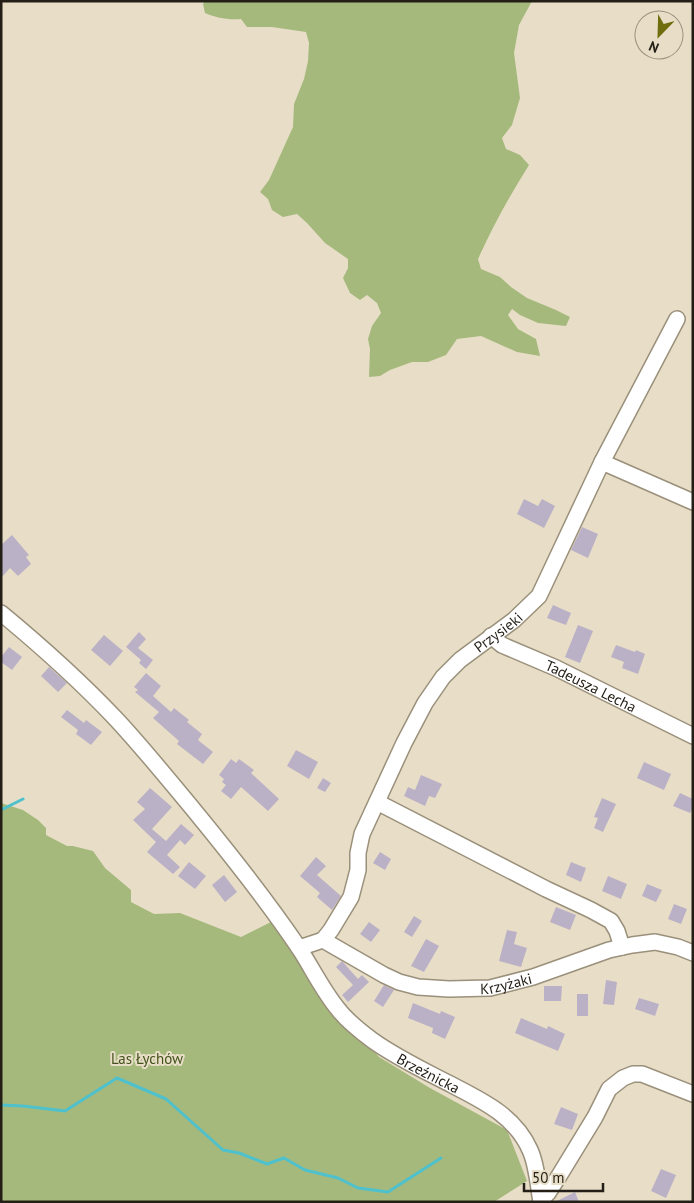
<svg xmlns="http://www.w3.org/2000/svg" width="694" height="1203" font-family="'PT Sans',sans-serif">
<style>
.green{fill:#a5b97d}
.lines{fill:none;stroke-linecap:round;stroke-linejoin:round}
.stream{stroke:#4ec1cd;stroke-width:3}
.building{fill:#bbb1c6}
.minor-casing{stroke:#9a907b;stroke-width:18}
.minor{stroke:#fff;stroke-width:15}
.labels{text-anchor:middle;dominant-baseline:central;stroke-width:4;stroke-linejoin:round;paint-order:stroke}
.street-label{font-size:15px;fill:#231f17;stroke:#e8dec7}
.park-label{font-size:15px;fill:#43521c;stroke:#e8dec7}
</style>
<rect width="100%" height="100%" fill="#e8dec7"/>
<path class="green" d="M205 1H532L519 25 514 53 520 98 512 125 502 138 506 149 520 155 529 165C510 195 493 226 478 259L481 269 500 277 511 287 527 298 556 310 570 317 566 326 538 323 520 315 512 309 508 315 518 329 536 339 540 356 517 352 481 336 457 339 446 355 428 362H412L390 370 380 376 369 377 370 349 368 339 372 326 381 313 377 303 367 295 360 300 350 293 343 278 348 268V259L325 243 307 223 297 214 283 217 272 210 268 199 260 192 269 180 293 127 294 104 304 79 308 61 309 43 306 32 272 27H247L241 19C227 20 217 18 205 13L203 4Z
M1 803 23 810 38 820 46 828V835L67 846H73L93 851 105 868 131 890V902L154 914 180 913 241 937 271 922 335 1012 366 1041 379 1057 430 1088 507 1130 527 1181 494 1202H1Z"/>
<g class="lines">
<path class="stream" d="M1 810 23 799
M1 1105 23 1106 65 1111 117 1078 166 1099 223 1150 239 1153 267 1164 284 1158 305 1170 338 1178 358 1188 388 1192 441 1158"/>
</g>
<path class="building" d="M524 499 538 506 542 499 555 506 544 528 517 514Z
M582 527 598 534 588 558 571 550Z
M12 535 29 555 26 557 31 564 18 576 10 568 1 578V545Z
M553 605 571 613 566 625 547 618Z
M578 625 593 631 580 663 565 657Z
M139 632 146 639 138 648 153 660 146 669 139 663 141 660 126 647Z
M104 635 123 651 110 666 91 650Z
M616 645 635 652 636 650 645 654 638 674 622 668 624 662 611 657Z
M9 647 22 657 12 670 1 662V657Z
M49 667 67 683 58 692 41 676Z
M146 673 161 686 153 696 171 712 174 708 189 720 187 722 202 734 198 740 213 752 203 764 177 744 179 741 153 718 159 712 135 692 138 690 134 687Z
M67 710 84 723 86 720 102 732 91 745 76 734 78 730 61 717Z
M296 750 318 762 309 779 287 766Z
M231 759 236 763 239 759 254 770 251 773 279 799 268 811 241 787 231 799 221 791 226 785 222 782 224 779 219 775Z
M644 762 671 774 664 790 637 778Z
M421 775 442 784 435 798 429 796 425 806 404 796 408 787 415 790Z
M323 778 331 783 325 792 317 788Z
M150 788 172 807 152 829 166 841 181 824 194 835 185 845 180 840 167 855 180 867 173 874 147 852 156 842 133 820 145 809 137 802Z
M680 793 693 799V808L690 813 673 806Z
M602 798 616 804 603 832 594 828 598 818 594 817Z
M380 852 391 859 385 870 373 863Z
M316 857 326 866 317 875 341 896 332 910 317 897 320 893 300 876Z
M189 862 206 876 195 889 178 876Z
M571 862 586 868 581 882 566 875Z
M224 875 237 892 225 902 212 885Z
M608 876 627 884 621 899 602 891Z
M647 884 662 890 656 902 642 896Z
M674 904 687 909 681 924 668 919Z
M556 907 576 915 570 930 550 922Z
M414 916 422 921 412 937 404 932Z
M369 922 380 930 371 942 360 934Z
M507 930 517 932 514 944 527 948 521 967 499 961Z
M426 939 439 946 424 972 411 966Z
M342 961 358 979 362 975 369 982 348 1002 342 995 353 985 336 967Z
M606 980 617 982 614 1005 603 1004Z
M384 985 394 990 383 1007 374 1001Z
M544 986H562L561 1001H544Z
M577 994H588V1016H577Z
M639 998 659 1004 655 1016 635 1009Z
M413 1003 440 1014 441 1011 455 1017 445 1039 432 1033 433 1028 408 1018Z
M521 1018 547 1029 548 1026 565 1034 558 1051 515 1033Z
M561 1107 578 1114 572 1130 554 1124Z
M661 1169 676 1175 666 1198 651 1191Z
M575 1192 579 1202H555Z"/>
<g class="lines">
<g class="minor-casing">
<g id="minor">
<path d="M602 462 693 502"/>
<path d="M1 613C41 646 80 681 116 719 143 748 168 779 193 809 230 854 266 899 299 948L323 940"/>
<path id="s1" d="M491 636 502 645 556 668 693 736"/>
<path d="M377 802 546 889 591 910 611 921 617 931 622 947"/>
<path id="s2" d="M323 940 331 930 351 897 358 870V853L362 834 404 743 425 703 443 677 460 660 514 620 539 596 602 462 677 319"/>
<path id="s3" d="M323 940 384 975 399 982 418 987 449 989 490 988 533 977 609 950 632 945 655 942 678 947 693 953"/>
<path id="s4" d="M299 948C312 968 323 991 338 1009 347 1021 360 1031 372 1040 397 1058 425 1071 452 1085 483 1101 515 1116 530 1150 537 1165 538 1185 541 1202"/>
<path d="M541 1200 548 1193 559 1176 595 1117 609 1089 623 1078 633 1074H642L693 1094"/>
</g>
</g>
<use href="#minor" class="minor"/>
</g>
<g class="labels">
<g class="street-label">
<text stroke="none"><textPath href="#s2" startOffset="364">Przysieki</textPath></text>
<text stroke="none"><textPath href="#s1" startOffset="112">Tadeusza Lecha</textPath></text>
<text stroke="none"><textPath href="#s3" startOffset="195">Krzyżaki</textPath></text>
<text stroke="none"><textPath href="#s4" startOffset="184">Brzeźnicka</textPath></text>
</g>
<g class="park-label">
<text x="147" y="1058">Las Łychów</text>
</g>
</g>
<rect width="694" height="1203" fill="none" stroke="#231f17" stroke-width="5"/>
<g transform="translate(659 35) rotate(203)"><circle r="24" fill="#e8dec7" stroke="#999281"/>
<path d="M0-4L9 19L0 12L-9 19Z" fill="#6f6d0e"/>
<text y="-8" font-size="14" font-weight="bold" text-anchor="middle" fill="#231f17">N</text>
</g>
<path d="M524 1183v8h79v-8" fill="none" stroke="#231f17" stroke-width="2.5"/>
<text x="532" y="1183" font-size="15" fill="#231f17" stroke="#e8dec7" stroke-width="4" paint-order="stroke">50 m</text>
</svg>
